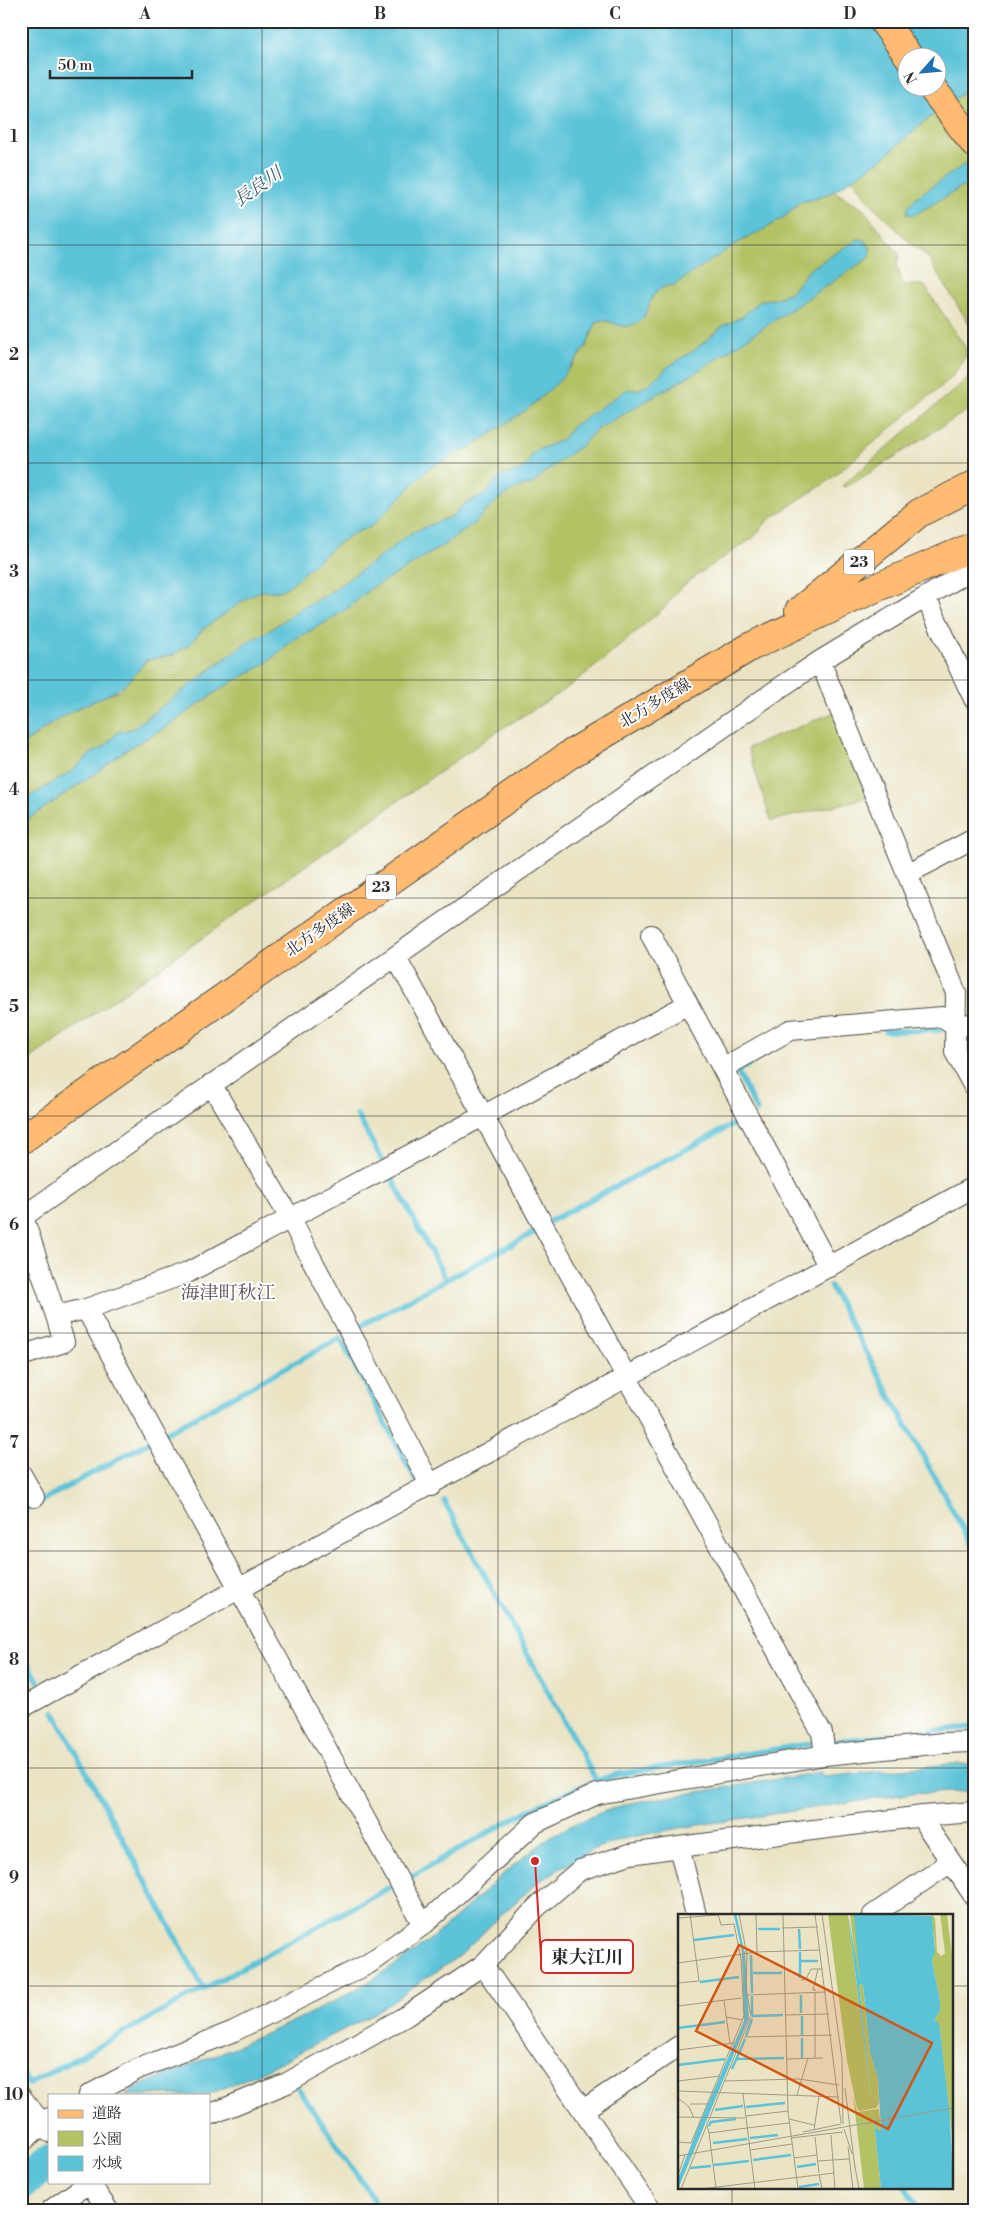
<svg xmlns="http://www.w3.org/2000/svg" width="995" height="2231" font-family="'Libre Bodoni','Noto Serif JP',serif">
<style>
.green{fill:#b2c265;stroke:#6e7648}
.water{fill:#5bc3d8;stroke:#437782;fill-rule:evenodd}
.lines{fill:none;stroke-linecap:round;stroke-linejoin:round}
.stream{stroke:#5bc3d8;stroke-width:5.5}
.river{stroke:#5bc3d8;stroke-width:34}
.minor-casing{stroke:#484742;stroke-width:22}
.primary-casing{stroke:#484742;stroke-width:30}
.minor{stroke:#fff;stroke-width:20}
.primary{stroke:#febb71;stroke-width:28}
.grid{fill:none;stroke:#2b2b2b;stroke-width:1;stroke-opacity:0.55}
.labels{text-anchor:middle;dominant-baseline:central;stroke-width:4;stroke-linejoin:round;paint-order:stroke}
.shield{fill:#fff;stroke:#6b6b6b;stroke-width:1}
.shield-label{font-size:15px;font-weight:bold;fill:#2b2b2b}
.street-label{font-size:16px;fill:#2b2b2b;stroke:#fff}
.water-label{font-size:18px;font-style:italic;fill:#3c6068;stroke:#fff}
.quarter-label{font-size:19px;fill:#60505b;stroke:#fff}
.inset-river{fill:none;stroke:#5bc3d8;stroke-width:2.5}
.inset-road{fill:none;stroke:#9e9a87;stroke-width:1}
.view{fill:#d5540f;fill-opacity:0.15;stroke:#d5540f;stroke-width:2.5}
.inset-edge{fill:none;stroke:#2b2b2b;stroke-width:2.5}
.leader{fill:none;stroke:#d62828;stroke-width:2}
.callout-dot{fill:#d62828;stroke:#fff;stroke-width:2}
.callout{fill:#fff;stroke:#d62828;stroke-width:2}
.callout-label{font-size:18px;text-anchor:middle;font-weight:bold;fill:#2b2b2b}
.neatline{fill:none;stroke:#2b2b2b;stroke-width:2}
.grid-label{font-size:16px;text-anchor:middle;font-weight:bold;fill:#2b2b2b}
</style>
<rect width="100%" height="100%" fill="#fff"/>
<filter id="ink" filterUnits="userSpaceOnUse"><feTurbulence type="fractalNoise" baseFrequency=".02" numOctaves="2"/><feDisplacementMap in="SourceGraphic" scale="10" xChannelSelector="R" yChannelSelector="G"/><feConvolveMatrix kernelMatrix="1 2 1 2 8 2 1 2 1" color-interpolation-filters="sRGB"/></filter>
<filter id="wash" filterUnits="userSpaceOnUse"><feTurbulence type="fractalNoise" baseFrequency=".0096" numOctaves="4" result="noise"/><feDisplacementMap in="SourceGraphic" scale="20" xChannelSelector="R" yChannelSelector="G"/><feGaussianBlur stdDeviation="1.12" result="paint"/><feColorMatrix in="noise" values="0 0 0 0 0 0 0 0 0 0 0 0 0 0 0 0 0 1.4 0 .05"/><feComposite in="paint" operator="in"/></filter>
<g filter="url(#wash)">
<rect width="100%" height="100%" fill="#eae4c5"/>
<path class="green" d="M974 84V158L915 199 907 214 914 215 974 180V332L927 256 911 244 868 200 853 178 882 159 924 122Z
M834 191 863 209 899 254 897 266 903 285H924L966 348V356L951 378 828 481 768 520 753 538 697 575 678 590 666 606 601 662 560 693 498 731 21 1065V824L100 770 124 751 163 729 222 688 265 664 293 640 328 621 352 605 371 588 395 575 442 546 473 524 498 500 517 488 533 484 544 473 583 444 596 430 701 369 870 257V248L865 240 858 239 810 269 791 292 775 299 761 300 742 317 723 326 695 350 669 366 649 384 574 425 562 440 533 452 528 464 519 472 508 473 493 483 490 490 485 495 465 503 454 515 402 539 387 552 323 597 301 608 272 629 246 643 209 670 171 702 159 708 132 729 118 732 105 746 92 753 72 771 21 802V746L61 717 87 703 120 690 146 660 173 655 190 644 203 629 249 597 260 591H279L289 586 333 547 352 534 372 526 429 468 474 445 570 368 586 347 596 323 602 320C610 321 617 326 625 326 658 325 638 288 674 284L734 245 770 226 788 214 799 202 815 199Z
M974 373V406L855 482 845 487 842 486Z
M835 712 870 797 771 821 748 748Z"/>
<path class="water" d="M21 21H974V84L924 122 882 159 834 191 815 199 799 202 788 214 770 226 734 245 674 285C639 287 658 325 625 326 617 326 610 321 602 320L596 323 586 347 559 381 529 408 474 445 429 468 372 526 352 534 333 547 289 586 279 591H260L249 597 203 629 190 644 173 655 146 660C122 696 103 694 69 713 52 722 37 734 21 746ZM908 58H938V88H908Z
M974 158V180L914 215 907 214 908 208 915 198Z
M858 239 865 240 870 248V257L701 369 596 430 583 444 544 473 533 484 517 488 498 500 473 524 442 546 395 575 371 588 352 605 328 621 293 640 265 664 222 688 163 729 124 751 100 770 21 824V802L72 771 92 753 105 746 118 732 132 729 246 643 272 629 301 608 323 597 387 552 402 539 413 532 454 515 465 503 485 495 499 477C519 469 523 475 533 452L562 440 574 425 628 389 638 390 649 384 669 366 695 350 723 326 742 317 761 300 775 299 791 292 810 269Z
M950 1764H974V1791L907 1794 679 1828 623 1839 594 1849 539 1881 500 1916 462 1954 370 2016 257 2074 207 2095H125L142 2085C235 2046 332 2012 414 1952 460 1918 497 1874 544 1842 569 1824 600 1812 630 1803L821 1772 822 1777Z"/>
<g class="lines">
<path class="stream" d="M885 1031 940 1030
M752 1063 737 1071 757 1111
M357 1115 382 1160
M392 1171 389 1173 446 1280
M550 1221 740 1121 743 1125
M830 1286 974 1549
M358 1327 537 1231
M164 1434 340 1338 415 1479
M444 1501 596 1780
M21 1512 151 1441
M21 1650 38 1681
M54 1712 204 1989
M836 1741 974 1727
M407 1879C475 1841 543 1796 618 1774L815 1743
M21 2072 29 2084 394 1885
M298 2088 381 2210
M905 2187 920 2210"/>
<path class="river" d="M21 2183 49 2162"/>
</g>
</g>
<g filter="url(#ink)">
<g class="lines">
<g class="minor-casing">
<path id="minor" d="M926 598 974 699
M820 661 956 993 955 1052 974 1087
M907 874 974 839
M651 935 829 1267
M396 957 822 1733 825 1755
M723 1068 790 1030 942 1017 956 1027 974 1023
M211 1084 290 1218 431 1486
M23 1217 56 1316 86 1309 423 1925
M21 1218 778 689 820 661 974 568
M86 1309 187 1273 483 1116 688 1004
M21 1356 64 1342 56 1316
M21 1474 34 1497
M21 1708 974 1187
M923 1816 926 1825 974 1896
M679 1847 696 1915
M873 1915 951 1862
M483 1965 651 2210
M89 2095 138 2069 234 2031 368 1964 423 1925 535 1823 597 1794 825 1755 943 1743 974 1742
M21 2097 49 2132
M583 2110 679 2046
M209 2115 287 2083 406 2016 483 1965 538 1906 580 1870 630 1854 679 1847 923 1816 974 1812
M21 2143 49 2118
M89 2182 108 2210
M51 2210 90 2182"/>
</g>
<g class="primary-casing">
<path id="primary" d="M883 21 910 58
M932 88 974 143
M799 611 919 513 974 485
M21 1140 569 755 750 647 873 589 974 546"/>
</g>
<use href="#minor" class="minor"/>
<use href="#primary" class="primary"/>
</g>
</g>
<path class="grid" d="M262 21V2210M498 21V2210M732 21V1915M21 245H974M21 463H974M21 680H974M21 898H974M21 1116H974M21 1333H974M21 1551H974M21 1768H974M21 1986H679M951 1986H974M732 2187V2210"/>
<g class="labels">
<g class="shield">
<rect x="844" y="549.5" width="30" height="25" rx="4"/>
<rect x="366" y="874.5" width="30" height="25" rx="4"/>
</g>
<g class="shield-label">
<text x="859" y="562">23</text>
<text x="381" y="887">23</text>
</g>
<g class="street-label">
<text transform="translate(655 703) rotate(-31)">北方多度線</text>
<text transform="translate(320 930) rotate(-35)">北方多度線</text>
</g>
<g class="water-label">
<text transform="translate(258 187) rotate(-35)">長良川</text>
</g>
<g class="quarter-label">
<text x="228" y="1293">海津町秋江</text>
</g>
</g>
<g transform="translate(678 1914)">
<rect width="275" height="275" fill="#eae4c5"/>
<path d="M150 0 170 1 194 193 181 70 185 71 192 138 200 166 201 189 198 194 181 197 179 194 169 147ZM172 0 177 1 183 68 180 67ZM253 0 257 4 259 38 263 42 267 39 262 0H269L275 49V228L261 111 256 106 262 97V87L254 46 257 31ZM175 180 179 198 201 195 203 216H199L195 198 203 275H186ZM203 217 204 239 202 251 199 219Z" fill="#b2c265"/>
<path d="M170 0 182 68 176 0 254 2 257 38 254 46 262 87V97L256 106 261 109 272 202 275 275H203L195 198 199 216H203L200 166 192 138 185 71 181 70 194 193ZM67 40 71 104 0 275V265L22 208 66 107 64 41Z" fill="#5bc3d8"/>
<path class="inset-river" d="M57 0 66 41M80 15H102M121 15 122 35M16 26 56 21M122 38V64M73 41 74 79M123 47H140M75 59H104M22 68 61 63M123 81V99M74 82V101M74 102 105 101M124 102V121M0 114 47 108M68 122 74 105M124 144V124M58 145 106 144M0 151 47 145M54 155 67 125M68 193 107 189M37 196 65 192M31 212 33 208 58 205M72 224 100 221M35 229 69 225M75 246 113 241M36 251 71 247M119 253 138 250M12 254 33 252M121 273 141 270"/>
<path class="inset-road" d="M78 0 79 38M105 0 110 197 120 275M137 0 163 209M144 0 164 145 165 210M0 4 40 1M104 14 140 13M0 49 79 38 142 36M123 66 128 65 133 55H145M0 69 21 67 12 0M138 76H135L140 55M69 81 148 78M46 87 52 129M0 92 63 84M107 101 151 100M48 103 65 106M66 123 154 121M0 136 56 129M137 144V79M108 145 145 144M0 167 42 162M46 167 121 165 161 171M167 174 177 254M0 177 161 183M42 178 73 102 68 74 69 41 61 0M65 180 77 275M119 181 130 144M0 184 11 193 16 204M12 190H29M68 202 110 197M0 203 67 204M111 205 136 211M29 211 31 219 69 214M69 214 111 209M166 215 174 240M136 216 141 182M125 218 163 210M31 219 38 274M153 221 157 275M137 223 141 259M113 224 165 218M0 228 13 229 66 102 63 45 56 10 43 11 40 0M170 233 175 275M72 236 114 230M0 242 275 194M116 244 139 241M139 247 171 245M177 253 181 275M141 260 144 275M0 261 7 241M3 275 42 178M22 275 156 259"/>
<path class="view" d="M61 31 254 129 210 215 18 117Z"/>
<rect width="275" height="275" class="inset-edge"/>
</g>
<path class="leader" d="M535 1861L541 1957"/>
<circle class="callout-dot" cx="535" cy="1861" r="5"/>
<rect class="callout" x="541" y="1940" width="92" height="33" rx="5"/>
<g class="callout-label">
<text x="587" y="1963">東大江川</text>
</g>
<rect width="995" height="2231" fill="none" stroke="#fff" stroke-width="55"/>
<rect x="48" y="2094" width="162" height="90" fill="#ffffff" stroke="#aaaaaa"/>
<rect x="58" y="2110" width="25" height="8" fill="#febb71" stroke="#aaaaaa"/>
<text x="92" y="2118" font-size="15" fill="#2b2b2b">道路</text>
<rect x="58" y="2131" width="25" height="15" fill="#b2c265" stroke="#aaaaaa"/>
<text x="92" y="2144" font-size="15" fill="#2b2b2b">公園</text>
<rect x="58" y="2156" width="25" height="15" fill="#5bc3d8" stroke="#aaaaaa"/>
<text x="92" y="2168" font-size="15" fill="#2b2b2b">水域</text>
<g transform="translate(922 72) rotate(243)"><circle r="24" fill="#ffffff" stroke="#aaaaaa"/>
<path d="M0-4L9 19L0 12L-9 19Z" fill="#1f6fb2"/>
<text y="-8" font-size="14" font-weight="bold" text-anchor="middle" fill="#2b2b2b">N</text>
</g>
<path d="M50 70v8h142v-8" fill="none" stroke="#2b2b2b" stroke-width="2.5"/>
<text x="58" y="70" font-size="15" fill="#2b2b2b" stroke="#ffffff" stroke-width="4" paint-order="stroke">50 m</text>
<rect x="28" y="28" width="940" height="2176" class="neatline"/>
<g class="grid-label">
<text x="145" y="19">A</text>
<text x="380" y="19">B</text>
<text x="615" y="19">C</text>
<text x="850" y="19">D</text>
<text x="14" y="142">1</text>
<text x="14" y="360">2</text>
<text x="14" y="577">3</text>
<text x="14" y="795">4</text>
<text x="14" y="1012">5</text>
<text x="14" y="1230">6</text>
<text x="14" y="1448">7</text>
<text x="14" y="1665">8</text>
<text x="14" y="1883">9</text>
<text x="14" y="2100">10</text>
</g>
</svg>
